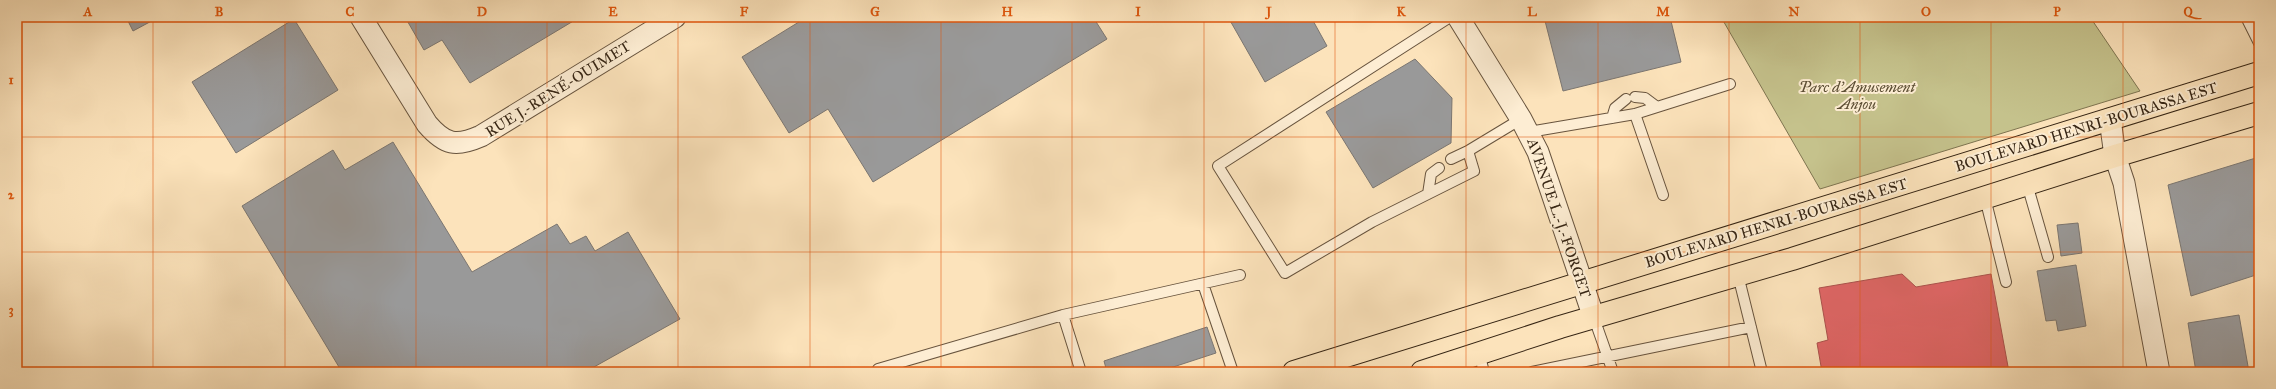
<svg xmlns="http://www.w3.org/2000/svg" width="2276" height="389" font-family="'IM FELL Great Primer',serif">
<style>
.green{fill:#c5c28c;stroke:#7e7450}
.shops{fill:#e06666;stroke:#ad524d}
.industry{fill:#999;stroke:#7b7671}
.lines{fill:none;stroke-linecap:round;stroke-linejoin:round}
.service-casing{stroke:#68543e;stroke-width:12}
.minor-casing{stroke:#68543e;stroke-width:23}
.primary-casing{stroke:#362514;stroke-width:24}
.service{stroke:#fdedd3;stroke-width:10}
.minor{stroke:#fdedd3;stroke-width:21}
.primary{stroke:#fce3bb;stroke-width:22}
.grid{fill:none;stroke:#df560c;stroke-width:1;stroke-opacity:0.55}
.labels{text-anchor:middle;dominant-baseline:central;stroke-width:4;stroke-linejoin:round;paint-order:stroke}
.park-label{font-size:15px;font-style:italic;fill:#5a4c32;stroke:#fdedd3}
.street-label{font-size:15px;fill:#362514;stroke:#fdedd3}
.neatline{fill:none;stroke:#df560c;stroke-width:1.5}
.grid-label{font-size:13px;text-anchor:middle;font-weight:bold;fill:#df560c}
</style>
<rect width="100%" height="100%" fill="#fce3bb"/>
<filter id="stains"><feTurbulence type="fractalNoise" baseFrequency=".005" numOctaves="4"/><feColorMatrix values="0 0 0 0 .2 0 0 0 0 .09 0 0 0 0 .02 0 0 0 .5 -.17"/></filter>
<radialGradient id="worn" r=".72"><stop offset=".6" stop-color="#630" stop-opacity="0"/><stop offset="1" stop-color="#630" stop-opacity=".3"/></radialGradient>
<path class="green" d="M1721 17H2090L2140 91 1820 189Z"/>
<path class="shops" d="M1902 274 1916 287 1991 274 2009 372H1822L1817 343 1828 340 1819 288Z"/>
<path class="industry" d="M126 17H159L133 31Z
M405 17H580L470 83 442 40 424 50Z
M807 17H1093L1107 39 873 182 828 109 789 133 742 57Z
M1228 17H1311L1327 46 1265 82Z
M1544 17H1670L1681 62 1563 91Z
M294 19 338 90 236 153 192 82Z
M1415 59 1452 98 1451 143 1373 188 1326 112Z
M393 142 472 272 557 224 570 244 586 236 595 251 628 232 680 319 585 372H342L242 206 333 150 345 170Z
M2259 157V274L2191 296 2168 185Z
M2078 223 2082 253 2061 256 2057 225Z
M2076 265 2086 326 2058 331 2056 320 2046 321 2037 271Z
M2239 315 2249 372H2196L2188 323Z
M1207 327 1216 353 1158 372H1107L1104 361Z
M1583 366 1584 372H1546Z"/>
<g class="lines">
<g class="service-casing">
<path id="service" d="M1450 17 1218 166 1285 273 1372 222 1474 171 1468 151 1521 119
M2246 17 2259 43
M1635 97 1645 98 1657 107
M1635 114 1663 195
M1612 118 1615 108 1626 99
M1529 132 1635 114 1730 84
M1451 159 1468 151
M2027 184 2048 257
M1428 194 1431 174 1439 168
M1985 198 2006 282
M1738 275 1762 372
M1203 284 1233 372
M1063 315 1240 275
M1594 318 1613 372
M1479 353 1484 372
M879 372 878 369 1063 315 1081 372
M1532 372 1751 327"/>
</g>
<g class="minor-casing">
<path id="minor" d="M361 17 427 124C445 145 456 147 481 136L675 17
M1458 17 1521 119 1538 152 1594 318
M2110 119 2115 156 2124 183 2159 372"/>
</g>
<g class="primary-casing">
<path id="primary" d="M1294 372 2259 73
M1422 372 1560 327 1792 259 2115 156 2259 113"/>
</g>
<use href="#service" class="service"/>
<use href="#minor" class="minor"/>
<use href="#primary" class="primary"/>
</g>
<path class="grid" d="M153 17V372M285 17V372M416 17V372M547 17V372M678 17V372M810 17V372M941 17V372M1072 17V372M1204 17V372M1335 17V372M1466 17V372M1598 17V372M1729 17V372M1860 17V372M1991 17V372M2123 17V372M17 137H2259M17 252H2259"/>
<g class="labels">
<g class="park-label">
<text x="1857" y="87">Parc d'Amusement<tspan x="1857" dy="17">Anjou</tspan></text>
</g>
<g class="street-label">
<text transform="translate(558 89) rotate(-32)">RUE J.-RENÉ-OUIMET</text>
<text transform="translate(2086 127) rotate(-17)">BOULEVARD HENRI-BOURASSA EST</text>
<text transform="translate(1559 218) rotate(71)">AVENUE L.-J.-FORGET</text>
<text transform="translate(1776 223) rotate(-17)">BOULEVARD HENRI-BOURASSA EST</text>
</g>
</g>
<rect width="2276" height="389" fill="none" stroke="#fce3bb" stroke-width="44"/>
<rect x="22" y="22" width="2232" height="345" class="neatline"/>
<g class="grid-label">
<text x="88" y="16">A</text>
<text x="219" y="16">B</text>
<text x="350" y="16">C</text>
<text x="482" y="16">D</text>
<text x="613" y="16">E</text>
<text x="744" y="16">F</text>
<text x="875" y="16">G</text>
<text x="1007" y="16">H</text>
<text x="1138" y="16">I</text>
<text x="1269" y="16">J</text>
<text x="1401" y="16">K</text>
<text x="1532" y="16">L</text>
<text x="1663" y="16">M</text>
<text x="1794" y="16">N</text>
<text x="1926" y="16">O</text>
<text x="2057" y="16">P</text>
<text x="2188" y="16">Q</text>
<text x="11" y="84">1</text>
<text x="11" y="199">2</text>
<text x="11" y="314">3</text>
</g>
<rect width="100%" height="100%" filter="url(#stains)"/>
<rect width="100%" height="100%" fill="url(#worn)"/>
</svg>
